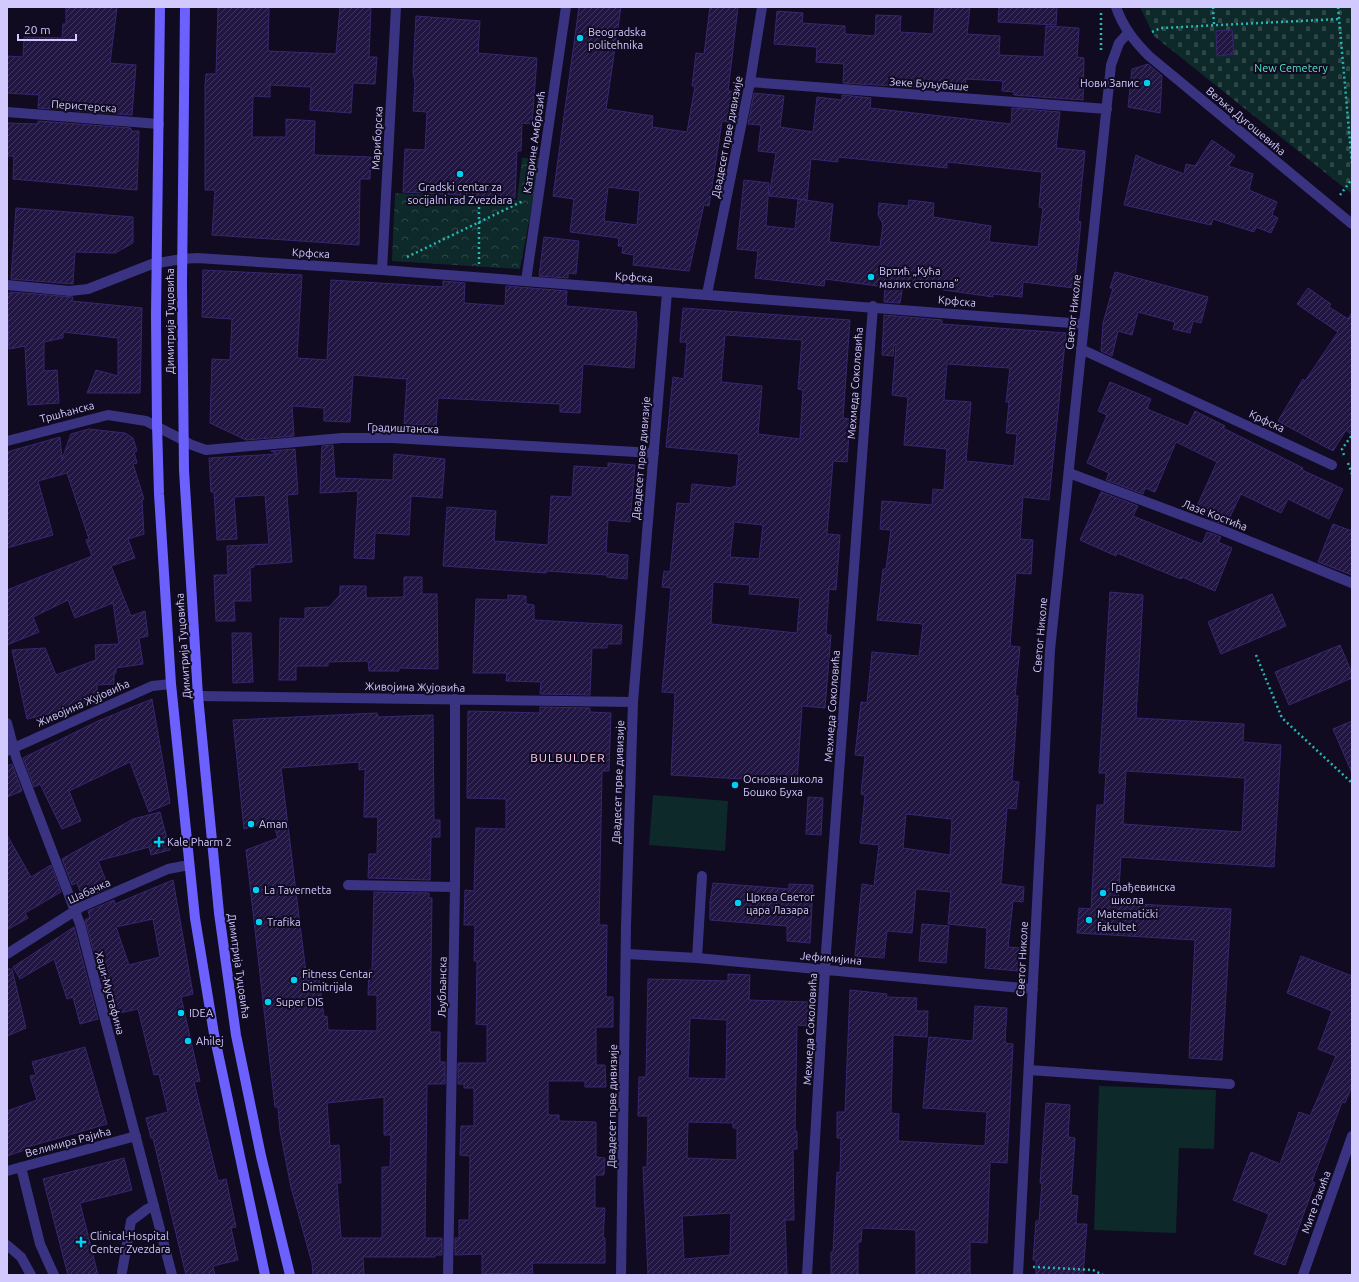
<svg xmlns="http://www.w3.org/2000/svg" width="1359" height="1282" font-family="Ubuntu,sans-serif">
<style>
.forest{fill:url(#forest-crowns)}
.cemetery{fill:url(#cemetery-stones)}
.pitch{fill:#0e292a}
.building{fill:url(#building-hatch);stroke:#38266f;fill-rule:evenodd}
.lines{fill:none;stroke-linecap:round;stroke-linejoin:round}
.path{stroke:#26b7b5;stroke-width:2.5;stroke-dasharray:2 3;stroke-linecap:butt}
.service{stroke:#3a3382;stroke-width:10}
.minor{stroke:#3a3382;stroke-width:10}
.tertiary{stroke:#3a3382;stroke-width:10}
.secondary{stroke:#6c61ff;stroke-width:10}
.poi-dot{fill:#00d0f5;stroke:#100b20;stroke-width:1.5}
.labels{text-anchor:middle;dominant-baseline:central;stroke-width:4;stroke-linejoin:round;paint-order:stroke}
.poi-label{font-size:11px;fill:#d2caff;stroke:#100b20;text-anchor:start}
.park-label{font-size:11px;fill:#4fe6c7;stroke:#100b20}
.street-label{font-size:11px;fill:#d2caff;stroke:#100b20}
.neighbourhood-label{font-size:12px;letter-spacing:1px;fill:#ffccea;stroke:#100b20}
</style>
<defs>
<pattern id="forest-crowns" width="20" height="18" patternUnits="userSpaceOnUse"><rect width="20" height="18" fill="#0e292a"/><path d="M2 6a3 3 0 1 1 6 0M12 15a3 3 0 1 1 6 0" fill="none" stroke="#30474a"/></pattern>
<pattern id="cemetery-stones" width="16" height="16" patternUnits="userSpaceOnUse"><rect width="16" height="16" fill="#0e292a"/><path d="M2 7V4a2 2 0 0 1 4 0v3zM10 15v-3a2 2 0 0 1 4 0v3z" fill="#30474a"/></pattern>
<pattern id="building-hatch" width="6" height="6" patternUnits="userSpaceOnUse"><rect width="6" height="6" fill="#211642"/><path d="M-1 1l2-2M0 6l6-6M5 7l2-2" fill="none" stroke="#40375e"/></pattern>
</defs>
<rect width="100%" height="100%" fill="#100b20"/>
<path class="forest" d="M522 158H541L520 269 392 261 395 193 517 200Z"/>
<path class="cemetery" d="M1140 7H1352V194L1154 36Z"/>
<path class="pitch" d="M653 795 728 801 725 851 649 845Z
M1099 1086 1216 1090 1214 1149 1179 1148 1176 1233 1094 1230Z"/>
<path class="building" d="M66 7H117L110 63 136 65 132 115 38 108 39 95 7 93V56L23 57 24 37 62 38 63 24H66Z
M218 7H269L268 51 336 54 340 7H371L369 57H377L375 84 353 83 351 113 310 110 311 87 270 85V97L253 96 252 137H286V119L315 121 314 155 371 157 370 179H360L359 245 212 235 215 190H205V85L206 74H216Z
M579 7H621L606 109 653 116 652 127 687 132 695 86H692L696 53 704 54 710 7H738L728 91 741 92 735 123 722 121 709 206 704 205 689 271 633 265 634 255 622 253 623 246H618L619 238 570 232 574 199 553 196ZM608 187 640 191 637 225 604 221Z
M935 7H970L967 34 1000 36 999 55 1044 57 1046 26 1079 28 1077 57 1084 58 1083 100 1014 95V92L1002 91 1003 81 966 79 965 90 843 83 844 64 816 62 817 47 774 44 777 11 803 13 802 23 845 26V34L875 36 876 15 901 16 900 32 933 34Z
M999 7H1057L1056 25 998 22Z
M416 16 480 21 478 53 537 58 532 124 522 123 521 151H517L515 198 403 192 405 149 425 150 427 112 413 111 415 83 413 72Z
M1232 30 1234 54 1217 56 1216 31Z
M1148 64 1162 76 1160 113 1128 107 1132 69Z
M754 93 784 96 780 127 813 132 817 97 842 100V95L871 98 870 108 1011 124 1012 108 1060 112 1056 148 1085 151 1078 221 1081 222 1074 288 1023 282 1022 297 993 294V297L903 284 900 303 884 302 885 287 825 279 824 286 755 278 758 251 737 249 744 180 769 183 766 226 795 229 798 199 833 204 829 242 880 247 883 224 878 215 879 203 908 206 909 200 934 203 933 217 991 226 989 242 1038 247 1043 208 1039 207 1042 172 947 162V168L838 157V162L811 159 807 200 769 196 776 153 758 151 761 125 748 124Z
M38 121 131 128V131H139L137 190 13 179 14 156H7V123L38 124Z
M1212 140 1235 156 1228 166 1253 174 1249 190 1277 202 1272 215 1278 218 1271 233 1256 227 1254 232 1213 219 1211 225 1124 205 1136 155 1160 166V165L1184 174 1186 164 1195 166Z
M16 208 133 217V243L115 253 75 252 73 284 11 279Z
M544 237 579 241 576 274 568 273V278L539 276Z
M203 270 302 275 297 358 327 360 331 280 443 287V281L465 283 464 303 505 306 506 286 567 291 566 306 636 312 637 325 634 368 583 364 580 413 560 412V404L438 398 436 426 404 424 407 379 353 375 350 422 324 421V408L292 406 294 436 246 440 210 423 212 359 230 360 232 319 202 317Z
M1115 272 1208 297 1201 323 1193 321 1190 333 1173 329 1175 322 1138 312 1132 335 1118 331 1112 356 1101 351 1103 323 1113 288H1110Z
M1308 288 1331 304 1329 307 1348 319 1352 312V435L1346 430 1333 451 1278 421 1303 379 1305 381 1338 332 1297 304Z
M10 292 73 297 72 301 142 308 140 393H87L96 370 118 376V338L63 332V338L44 342V371L57 370 59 403 28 405 25 346 9 349 7 293 10 294Z
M683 308 850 320 843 418 850 419 847 462 833 461 827 534 840 535 836 590 829 589 826 635H831L825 708 802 706 797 782 671 775 675 693 662 692 671 588 662 587 664 571 670 572 677 503 690 504 692 484 733 488V486L736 487 739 454 666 447 673 377 684 379 687 342H680ZM725 335 802 340 798 389 803 390 800 439 758 434 762 386 721 382ZM734 522 763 525 759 559 730 557ZM713 582 750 585 749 594 800 598 797 633 711 624Z
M884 315 942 320V324L1066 333 1049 500 1023 497 1020 539 1033 540 1031 574 1016 573 1013 607 1010 646 1020 647 1015 696H1018L1012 781 1019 782 1016 809 1007 808 1001 884 1024 887 1023 902 1013 901 1008 947 1021 948 1019 971 985 968 987 928 948 924 951 892 916 889 912 933 887 931 884 958 855 956 862 884 874 886 879 845 860 843 865 795 861 794 865 756 855 755 861 702 867 703 872 652 919 656 923 624 877 620 883 569H886L891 530 880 529 882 501 932 505 933 489 944 490 947 449 904 445 908 397 892 395 896 345 894 344 893 356 882 355ZM947 364 1010 368 1006 402H1009L1006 433 1017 434 1014 466 966 461 971 402 944 400ZM906 814 952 819 950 855 903 848Z
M1110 382 1151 399 1147 409 1188 426 1195 411 1225 426 1223 428 1303 468 1302 470 1343 489 1329 519 1288 499 1281 513 1241 494 1226 525 1212 520 1214 514 1197 506 1217 462 1176 442 1155 492 1145 488 1143 494 1106 480 1109 473 1087 463 1107 415 1098 411Z
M89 429 125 433 133 438 137 451 134 452 137 463 133 464 144 499 142 500 144 534 128 539 135 558 111 566 131 616 145 611 148 636 139 638 143 664 116 668V673L114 674V684L97 685 98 703 27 719 12 650 45 648 56 675 96 660 95 645 119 644 113 603 75 618 68 600 33 617 39 632 7 645V590L92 556 86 540 89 539 67 473 38 481 53 535 7 548V452L60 437 62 459 71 434Z
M333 445 335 478 393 480 394 454 445 459 442 498 411 496 409 535 375 533 374 559 354 558 358 491 320 493 322 446Z
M295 449 298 494 287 495 292 562 254 565V567L250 568 251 601H234L235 621H216L214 575H228L227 546 269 544 265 495 234 497 237 539 217 540 214 492H211L209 458 277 454 271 451Z
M608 463 635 465 630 522 608 520 606 553 628 555 627 579 607 577V575L547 571 546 573 443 566 447 507 496 511 494 541 548 545 551 496 572 497 574 466 608 468Z
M1101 492 1138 506 1133 516 1202 544 1207 532 1221 537 1218 542 1232 548 1215 591 1182 577 1181 579 1117 553 1116 556 1080 540Z
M1333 524 1352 531V575L1318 562Z
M404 577H422V594H437L438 669 399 668V671H369L368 661 328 662V666H296V680H279L280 618 305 619V608L329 607 340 595V586H366V598L404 597Z
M1110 592 1143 595 1136 718 1244 724 1243 742 1281 745 1274 867 1121 857 1118 903 1231 909 1222 1060 1189 1058 1195 940 1077 933 1079 908 1091 909 1097 805H1104L1106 773H1099ZM1126 771 1245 778 1242 832 1123 824Z
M1272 594 1286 626 1221 654 1208 622Z
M508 595 526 596V604L534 605V620L622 625 621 644H607V648H592L590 695 540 694 541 682 506 681 507 673H473L476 599 508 600Z
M232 633H251L253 682 233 683Z
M1340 645 1352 673V678L1289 705 1275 672Z
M152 699 170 803 149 812 130 762 69 791 81 821 62 829 40 784 34 787 23 758 98 721Z
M540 707 590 708V712L611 713 609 771H602L599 925H607L606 997H613V1027H596V1065H605L606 1087H585V1081H548V1115H559V1121L596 1122V1157L605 1158 604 1175H595V1208H605L603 1238H605V1263H532L533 1273 482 1274V1254L455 1255V1238H459V1220H469L470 1156 460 1155 461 1126H474V1088H464V1084H458V1063H487V1025L476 1024 477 961H474L475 925H464L465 890 474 891 476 828 506 829V799L467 798 468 711 540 713Z
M377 713 378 717 433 715 434 820H440V837H431L430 880 368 878 369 854H377L378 817H364L365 769 359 770V762L281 768 300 925 307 980 319 979 324 1017 327 1016 328 1030 377 1031V995H368L369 970H372L374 892 429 893V898H432L430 1032H440V1062H445V1084H427L425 1238H442V1255H435V1257H363L364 1275H313L312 1263 291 1187 280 1131 278 1107H275L246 850 278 838 272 821 244 829 233 720ZM384 1097V1135H391L390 1167H382V1238H341L337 1183H341L339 1145 330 1146 327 1103Z
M1352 721V773L1333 729Z
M12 764 22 791 7 797V766Z
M808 797 823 798 821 835 806 834Z
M160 812 170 850 151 855 149 847 98 861 109 888 83 899 77 883 72 885 62 859 133 819Z
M7 835 31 877 51 865 61 892 25 913 28 918 7 930Z
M173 880 193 994 181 997 200 1081 194 1082 218 1181 226 1179 236 1227 231 1228 238 1260 213 1266 215 1275H186L153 1138H151L146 1118 168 1112 159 1074 154 1075 138 1009 111 1015 85 920 90 917 88 911 114 900 115 904ZM153 919 160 957 129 965 116 927Z
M713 883 789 889V884L813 885 810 943 787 941V926L710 920V902Z
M922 924 949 926 946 963 919 961Z
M74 927 98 1019 80 1024 73 997 67 999 54 959 20 979 13 967Z
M1301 956 1352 976V1086L1345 1103 1342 1102 1312 1181 1315 1183 1285 1265 1254 1254 1269 1214 1233 1200 1251 1152 1280 1164 1299 1112 1310 1116 1336 1056 1318 1049 1332 1011 1287 993Z
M7 969H12L26 1028 7 1036Z
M728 974 750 975 749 1000 809 1002 808 1026 797 1025 795 1131H797V1149H793L794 1220H785L787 1275H648L643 1167H647L648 1116H638L639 1077H646L648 979 728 981ZM690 1018 727 1020 726 1079 688 1078ZM688 1122 733 1123V1128H737V1160L687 1158ZM731 1213 730 1255 684 1259 682 1216Z
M850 990 887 994 886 997 917 998 916 1011H928L927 1037 893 1035 891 1113 899 1114 898 1141 985 1146 987 1112 923 1108 929 1037 973 1041 975 1006 1007 1008 1005 1043 1013 1044 1007 1163 990 1162 987 1243 970 1242V1275H916V1230L862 1228 861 1242H858V1275H831V1252H833L837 1172 840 1173 841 1138H837V1112H845Z
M85 1047 107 1124 24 1148 25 1150 7 1156V1111L37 1100 30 1076 36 1075 32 1062Z
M1046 1103 1070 1105 1068 1137 1075 1138 1071 1195 1078 1196 1076 1224H1087L1083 1275H1036V1260H1033L1036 1221H1039L1042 1183H1040Z
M124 1158 132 1190 80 1203 98 1275H68L43 1179Z"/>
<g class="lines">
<path class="path" d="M1213 7 1214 25
M1338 7 1352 164
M1152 32 1161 28 1339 19
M1101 50V12
M1340 195 1352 179
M407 257 523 201
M479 264V196
M1344 455 1342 449 1352 435
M1348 463 1352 474
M1256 655 1282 718 1352 783
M1033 1267 1093 1270 1103 1275"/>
<path class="service" d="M348 885 455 887
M697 958 702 876
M1029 1070 1230 1084
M21 1167 40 1244 54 1275
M7 1245 21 1257 31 1275
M122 1272 131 1221 147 1209 154 1206"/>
<path class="minor" d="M750 82 1107 109
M7 112 159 124
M182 259 197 258 382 270 1084 324
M382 270 396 7
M526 281 566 7
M707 294 750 82 762 7
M1081 349 1332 465
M183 440 192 445 206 450 342 438H392L654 453
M1069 473 1224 531 1352 583
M198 696 633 702
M7 723 16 757 80 924 172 1275
M7 751 152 686 171 684
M7 954 81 907 168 869 189 865
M627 954 697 958 1033 989
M7 1171 136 1136
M448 1275 455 887V699
M621 1275 626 926 633 702 667 292
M807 1275 826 952 873 306
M1018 1275 1050 650 1111 65 1119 43 1128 33
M1303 1275 1352 1136"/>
<path class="tertiary" d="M1116 7C1123 27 1134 41 1149 56L1352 224
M7 285 70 291 88 289 152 264 182 259
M7 441 108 415 146 421 183 440"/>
<path class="secondary" d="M160 7 156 316 157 425 159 494 171 684 195 918 214 1034 265 1275
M185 7 182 283 184 470 198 696 219 913 236 1035 261 1156 290 1275"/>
</g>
<g class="poi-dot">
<circle cx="580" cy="38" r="4"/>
<circle cx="1147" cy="83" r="4"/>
<circle cx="460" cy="174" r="4"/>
<circle cx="871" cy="277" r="4"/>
<circle cx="735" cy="785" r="4"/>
<circle cx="251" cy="824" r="4"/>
<path d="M157 836h4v4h4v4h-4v4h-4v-4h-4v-4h4z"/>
<circle cx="256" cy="890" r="4"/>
<circle cx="1103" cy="893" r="4"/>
<circle cx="738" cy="903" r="4"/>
<circle cx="1089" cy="920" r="4"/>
<circle cx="259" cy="922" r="4"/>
<circle cx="294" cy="980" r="4"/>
<circle cx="268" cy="1002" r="4"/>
<circle cx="181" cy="1013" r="4"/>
<circle cx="188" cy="1041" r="4"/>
<path d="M79 1236h4v4h4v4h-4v4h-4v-4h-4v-4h4z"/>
</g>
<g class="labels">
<g class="poi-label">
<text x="588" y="32">Beogradska<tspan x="588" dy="13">politehnika</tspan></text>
<text x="1139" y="83" text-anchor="end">Нови Запис</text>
<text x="460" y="187" text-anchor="middle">Gradski centar za<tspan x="460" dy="13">socijalni rad Zvezdara</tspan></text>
<text x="879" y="271">Вртић „Кућа<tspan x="879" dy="13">малих стопала”</tspan></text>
<text x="743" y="779">Основна школа<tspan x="743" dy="13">Бошко Буха</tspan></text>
<text x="259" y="824">Aman</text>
<text x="167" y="842">Kale Pharm 2</text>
<text x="1111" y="887">Грађевинска<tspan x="1111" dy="13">школа</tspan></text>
<text x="264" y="890">La Tavernetta</text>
<text x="746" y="897">Црква Светог<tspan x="746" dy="13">цара Лазара</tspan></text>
<text x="1097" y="914">Matematički<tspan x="1097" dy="13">fakultet</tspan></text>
<text x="267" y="922">Trafika</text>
<text x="302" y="974">Fitness Centar<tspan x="302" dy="13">Dimitrijala</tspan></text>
<text x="276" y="1002">Super DIS</text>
<text x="189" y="1013">IDEA</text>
<text x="196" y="1041">Ahilej</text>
<text x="90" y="1236">Clinical-Hospital<tspan x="90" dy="13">Center Zvezdara</tspan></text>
</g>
<g class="park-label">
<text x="1291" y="68">New Cemetery</text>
</g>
<g class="street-label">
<text transform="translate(929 84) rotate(4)">Зеке Буљубаше</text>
<text transform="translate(84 106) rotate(4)">Перистерска</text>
<text transform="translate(1246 121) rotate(40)">Вељка Дугошевића</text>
<text transform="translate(727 137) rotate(-79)">Двадесет прве дивизије</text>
<text transform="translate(377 138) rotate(-87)">Мариборска</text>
<text transform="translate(534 142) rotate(-82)">Катарине Амброзић</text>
<text transform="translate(311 253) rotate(3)">Крфска</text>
<text transform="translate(634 277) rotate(4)">Крфска</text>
<text transform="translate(957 301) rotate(5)">Крфска</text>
<text transform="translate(1073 312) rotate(-84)">Светог Николе</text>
<text transform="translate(170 321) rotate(-90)">Димитрија Туцовића</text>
<text transform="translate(855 383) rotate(-86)">Мехмеда Соколовића</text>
<text transform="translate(67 412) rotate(-15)">Тршћанска</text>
<text transform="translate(1267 421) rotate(25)">Крфска</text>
<text transform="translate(403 428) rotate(2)">Градиштанска</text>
<text transform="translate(641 458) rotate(-85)">Двадесет прве дивизије</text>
<text transform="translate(1215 515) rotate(21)">Лазе Костића</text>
<text transform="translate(1040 635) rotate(-85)">Светог Николе</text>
<text transform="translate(183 646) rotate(-94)">Димитрија Туцовића</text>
<text transform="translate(415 687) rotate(1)">Живојина Жујовића</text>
<text transform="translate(83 703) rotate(-24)">Живојина Жујовића</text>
<text transform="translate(832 706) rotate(-86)">Мехмеда Соколовића</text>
<text transform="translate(618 782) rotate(-88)">Двадесет прве дивизије</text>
<text transform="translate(89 891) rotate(-25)">Шабачка</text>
<text transform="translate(831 958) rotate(5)">Јефимијина</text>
<text transform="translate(1022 959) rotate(-87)">Светог Николе</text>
<text transform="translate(239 966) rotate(82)">Димитрија Туцовића</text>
<text transform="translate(442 987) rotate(-89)">Љубљанска</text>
<text transform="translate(110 993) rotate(75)">Хаџи-Мустафина</text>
<text transform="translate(810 1029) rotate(-87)">Мехмеда Соколовића</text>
<text transform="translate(612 1106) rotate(-89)">Двадесет прве дивизије</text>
<text transform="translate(68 1142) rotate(-15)">Велимира Рајића</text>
<text transform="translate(1316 1202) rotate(-70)">Мите Ракића</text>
</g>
<g class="neighbourhood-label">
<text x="568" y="757">BULBULDER</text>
</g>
</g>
<rect width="1359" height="1282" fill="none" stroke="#d2caff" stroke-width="16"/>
<path d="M18 34v6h58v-6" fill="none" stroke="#d2caff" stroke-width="2"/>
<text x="24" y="34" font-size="12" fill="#d2caff" stroke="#100b20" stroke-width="3" paint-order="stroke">20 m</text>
</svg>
